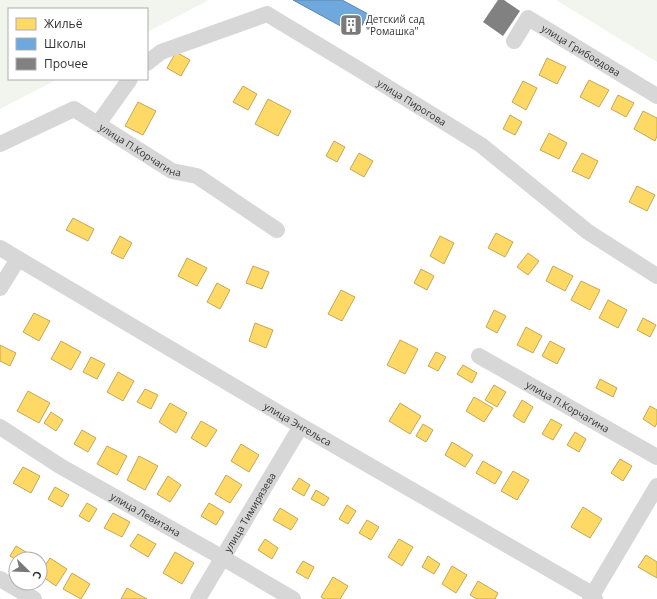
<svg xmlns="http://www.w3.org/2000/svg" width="657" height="599" font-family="'Open Sans',sans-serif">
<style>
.green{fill:#f1f5ed}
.homes{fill:#ffd966;stroke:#c2a757}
.schools{fill:#6fa8dc;stroke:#5d85a9}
.building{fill:#818181}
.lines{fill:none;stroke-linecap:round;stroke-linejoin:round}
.minor{stroke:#d7d7d7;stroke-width:16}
.labels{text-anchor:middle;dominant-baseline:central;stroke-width:4;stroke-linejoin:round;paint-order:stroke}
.poi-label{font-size:10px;fill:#333;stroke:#fff;text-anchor:start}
.street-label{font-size:10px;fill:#333;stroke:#fff}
</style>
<rect width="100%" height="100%" fill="#fff"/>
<path class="green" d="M0 0H209L147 32V9H9V79H58L0 109Z
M556 0H657V62Z"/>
<path class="homes" d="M176 52 190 60 181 76 167 68Z
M547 58 566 67 557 84 539 75Z
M589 80 609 90 599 107 580 97Z
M523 81 537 88 526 110 512 102Z
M243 86 257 94 248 110 233 102Z
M618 95 634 103 626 117 611 109Z
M268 99 291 111 278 136 255 124Z
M138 102 156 111 143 135 125 126Z
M643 111 657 118V136L655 141 634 129Z
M510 115 522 122 515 135 503 129Z
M549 133 567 143 559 159 540 150Z
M334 141 345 147 337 162 326 156Z
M359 153 373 161 364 177 350 169Z
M582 153 598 161 589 179 572 171Z
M637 186 655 195 647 211 629 202Z
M73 218 94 229 88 241 66 230Z
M496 233 513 242 505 257 488 248Z
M120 236 132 243 123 259 111 253Z
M440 236 454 243 444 264 430 256Z
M528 253 539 261 528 275 517 267Z
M187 258 207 268 197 286 178 276Z
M253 266 269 272 262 289 246 283Z
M553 266 573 276 565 291 546 281Z
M421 269 434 276 427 290 414 283Z
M581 281 600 290 590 310 571 300Z
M217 283 230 290 220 309 207 302Z
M341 290 355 297 342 321 328 314Z
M608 300 627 310 618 328 599 318Z
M494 310 506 316 497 333 486 327Z
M34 313 50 321 39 341 23 332Z
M643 318 656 325 650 337 637 330Z
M255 323 273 330 266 348 249 341Z
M526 327 542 336 533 353 517 345Z
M400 340 418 349 405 374 387 365Z
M61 341 81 352 71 370 51 359Z
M550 341 565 349 557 364 542 356Z
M0 345 16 353 10 366 0 361Z
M436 352 446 357 438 371 428 366Z
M91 357 105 364 97 379 83 372Z
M463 365 477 373 472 383 457 374Z
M118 372 134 381 123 401 107 392Z
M600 379 617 388 613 397 596 388Z
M494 385 506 392 497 407 485 400Z
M145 389 158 395 151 409 137 402Z
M28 391 50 403 39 423 17 411Z
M474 397 493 408 484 422 466 411Z
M522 400 533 407 524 423 513 416Z
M170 403 187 413 176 433 159 422Z
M400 403 421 416 410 434 389 421Z
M650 406 657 410V423L655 427 643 419Z
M51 412 63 420 56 431 44 423Z
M551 419 562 425 553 440 542 434Z
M201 421 217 430 206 447 191 438Z
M423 424 433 430 426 442 416 436Z
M82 430 96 438 88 452 74 444Z
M575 432 586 439 579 452 567 445Z
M452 442 473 455 465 467 445 455Z
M241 444 259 455 249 472 231 461Z
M107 446 127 456 117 475 97 464Z
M139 456 158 466 145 490 127 480Z
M620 459 632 466 623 481 611 473Z
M483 461 502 472 495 484 476 473Z
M23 467 40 476 31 493 13 483Z
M513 471 529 480 517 500 501 491Z
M226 475 242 485 230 503 215 494Z
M168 476 181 485 170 502 157 494Z
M299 478 310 485 304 496 292 489Z
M55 487 69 495 62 507 48 499Z
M316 490 329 498 324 506 311 499Z
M87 503 97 509 89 522 79 516Z
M209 503 224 512 216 525 201 516Z
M347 505 356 511 348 524 339 519Z
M583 507 602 519 590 538 571 527Z
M280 508 298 519 291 530 273 520Z
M113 513 130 522 122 537 104 528Z
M367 520 379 527 371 540 359 533Z
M138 534 156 544 148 557 130 546Z
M265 539 278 548 272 559 258 550Z
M399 539 413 547 402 566 388 557Z
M16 546 31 555 29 559H16V560L10 556Z
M175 552 194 563 182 584 163 573Z
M646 555 657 562V578L638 567Z
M428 556 440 564 434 574 422 567Z
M50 558 67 569 56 586 40 575V573Z
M303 561 314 567 308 579 296 572Z
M452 566 467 575 456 593 442 584Z
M72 573 90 584 81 599 63 589Z
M333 577 348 586 340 599H324L321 597Z
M478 581 498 593 495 599H477L470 595Z
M127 588 147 599H121Z"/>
<path class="schools" d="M293 0H342L368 14 357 35Z"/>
<path class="building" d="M498 0H504L520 11 503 36 483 22Z"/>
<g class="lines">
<g class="minor">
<path id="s1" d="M514 41 528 18 657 96"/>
<path id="s2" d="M147 63 161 52 267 14 360 70 481 145 588 232 657 276"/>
<path d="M98 124 130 79"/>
<path id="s3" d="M0 144 74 109 172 171 197 176 277 230"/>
<path id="s4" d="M0 248 301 426 592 594 595 599"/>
<path d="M0 288 18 259"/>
<path id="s5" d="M479 356 657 457"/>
<path id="s6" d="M0 427 60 466 223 558 293 599"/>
<path d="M0 579 34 599"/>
<path id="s7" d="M198 599 301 426"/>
<path d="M590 599 657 486"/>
</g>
</g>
<defs>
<g id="building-square" transform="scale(1.15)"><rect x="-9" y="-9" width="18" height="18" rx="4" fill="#7a7a7a" stroke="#fff"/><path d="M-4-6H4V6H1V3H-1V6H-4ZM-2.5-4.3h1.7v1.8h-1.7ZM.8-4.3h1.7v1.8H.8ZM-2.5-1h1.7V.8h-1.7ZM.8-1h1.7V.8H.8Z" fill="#fff"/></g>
</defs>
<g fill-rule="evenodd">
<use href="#building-square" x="351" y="25"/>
</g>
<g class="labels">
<g class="poi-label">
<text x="366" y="19">Детский сад<tspan x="366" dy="12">"Ромашка"</tspan></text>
</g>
<g class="street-label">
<text stroke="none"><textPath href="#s1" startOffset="89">улица Грибоедова</textPath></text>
<text stroke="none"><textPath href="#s2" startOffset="300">улица Пирогова</textPath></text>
<text stroke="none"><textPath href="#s3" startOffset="160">улица П.Корчагина</textPath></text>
<text stroke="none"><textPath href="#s5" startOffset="102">улица П.Корчагина</textPath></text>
<text stroke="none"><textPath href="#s4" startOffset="346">улица Энгельса</textPath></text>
<text stroke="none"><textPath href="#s7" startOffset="101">улица Тимирязева</textPath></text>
<text stroke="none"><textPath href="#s6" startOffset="170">улица Левитана</textPath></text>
</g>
</g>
<rect x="8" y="8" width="140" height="72" fill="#ffffff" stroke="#adadad"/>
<rect x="16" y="18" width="20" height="12" fill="#ffd966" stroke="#adadad"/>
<text x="44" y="28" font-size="12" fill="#333333">Жильё</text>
<rect x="16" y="38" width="20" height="12" fill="#6fa8dc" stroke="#adadad"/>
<text x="44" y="48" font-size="12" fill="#333333">Школы</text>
<rect x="16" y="58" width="20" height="12" fill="#818181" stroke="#adadad"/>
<text x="44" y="68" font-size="12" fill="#333333">Прочее</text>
<g transform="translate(28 571) rotate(113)"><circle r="19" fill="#ffffff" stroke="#adadad"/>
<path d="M0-3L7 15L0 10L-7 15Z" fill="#7a7a7a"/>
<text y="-6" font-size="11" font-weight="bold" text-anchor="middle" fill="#333333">С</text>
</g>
</svg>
